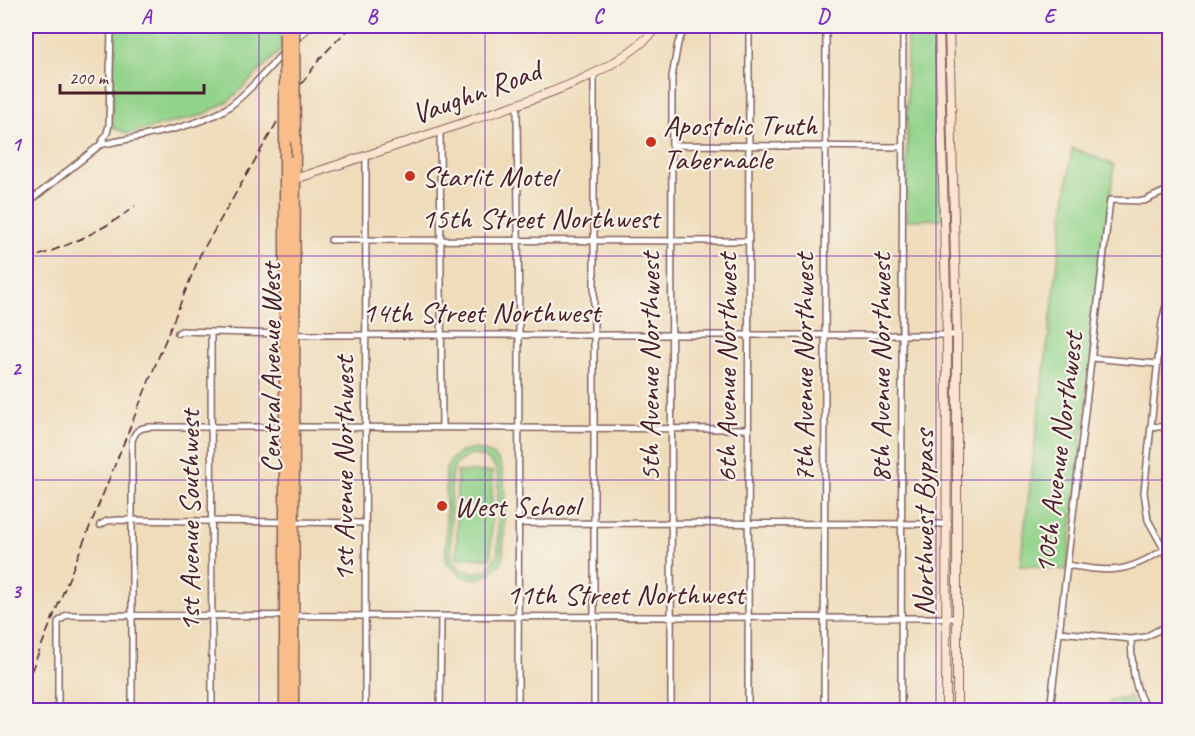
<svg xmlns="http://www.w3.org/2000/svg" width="1195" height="736" font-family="Caveat,sans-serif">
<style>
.green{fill:#92d38a;stroke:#6e795a;stroke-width:1.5;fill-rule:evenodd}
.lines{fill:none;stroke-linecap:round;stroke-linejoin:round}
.street-casing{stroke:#84615d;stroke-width:8}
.secondary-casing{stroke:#84615d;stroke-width:10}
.highway-casing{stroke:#84615d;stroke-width:13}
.street{stroke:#fff;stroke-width:5}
.secondary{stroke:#fce5d0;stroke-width:8}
.highway{stroke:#f8bd89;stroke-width:10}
.rail{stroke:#4a1f2b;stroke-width:1.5;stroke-dasharray:9 4.5;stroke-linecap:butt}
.highway-bridge-casing{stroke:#84615d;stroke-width:13;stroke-linecap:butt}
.highway-bridge{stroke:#f8bd89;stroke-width:10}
.grid{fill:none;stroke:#7b2cbf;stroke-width:1.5;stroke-opacity:0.55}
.poi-dot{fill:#c8321e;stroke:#f7f3e8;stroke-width:2}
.labels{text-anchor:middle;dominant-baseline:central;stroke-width:4.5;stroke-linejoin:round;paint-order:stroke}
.street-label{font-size:30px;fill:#4a1f2b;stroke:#f7f3e8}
.poi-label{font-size:30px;fill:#4a1f2b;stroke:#f7f3e8;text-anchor:start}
.neatline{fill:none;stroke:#7b2cbf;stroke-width:2}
.grid-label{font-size:20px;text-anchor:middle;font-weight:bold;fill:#7b2cbf}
</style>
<rect width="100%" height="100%" fill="#f7f3e8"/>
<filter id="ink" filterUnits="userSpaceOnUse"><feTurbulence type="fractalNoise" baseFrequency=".0167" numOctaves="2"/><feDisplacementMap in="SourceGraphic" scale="12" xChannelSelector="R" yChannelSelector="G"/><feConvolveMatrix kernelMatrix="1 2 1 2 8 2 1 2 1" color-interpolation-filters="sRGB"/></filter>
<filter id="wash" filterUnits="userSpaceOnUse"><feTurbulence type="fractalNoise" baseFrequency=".008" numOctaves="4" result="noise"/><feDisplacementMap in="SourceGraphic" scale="24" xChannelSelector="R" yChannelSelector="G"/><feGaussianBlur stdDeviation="1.35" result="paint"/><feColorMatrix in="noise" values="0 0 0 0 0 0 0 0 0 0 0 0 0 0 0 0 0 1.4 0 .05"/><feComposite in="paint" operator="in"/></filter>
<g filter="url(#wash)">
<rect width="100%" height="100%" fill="#efdcba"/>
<path class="green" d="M114 26H280L282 49 229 101 203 115 128 134 112 127Z
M907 26H935L944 219 907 220Z
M1072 148 1114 165 1067 570 1020 565Z
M470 449C482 450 493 452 499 462 509 477 503 538 503 557L501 563 490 574 477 579 462 576 448 564 446 558V470C450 458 458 452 470 449ZM469 455C484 455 495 460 498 476V553L489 569 476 573 461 570 453 560 451 554V476L456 464Z
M457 472H492L491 558H457Z
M1129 696 1137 710H1113L1108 703 1119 697 1121 701Z"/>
</g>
<g filter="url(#ink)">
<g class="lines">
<g class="street-casing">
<path id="street" d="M296 40 310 26
M517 104 519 334 518 710
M440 131 442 428
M100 145C135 137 203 127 230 106 250 91 266 71 283 53
M672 145 903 147
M26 204 100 145 107 133 109 125 111 26
M331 240 749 241
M1170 289 1162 322 1144 492 1148 520 1170 560
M211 332 212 710
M178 333 181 331 310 335H957
M1092 358 1157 364
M1151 426 1170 428
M294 427 748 429
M519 523 949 524
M100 525 107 521 118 520 366 523
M1067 565C1110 572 1126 574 1163 550
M1059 632 1131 639 1145 637 1170 624
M1131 639C1132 665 1133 688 1147 710
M26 710H230
M58 710V622L67 615 957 618
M132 710V441C135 431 139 428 149 427H285
M325 710H387
M365 710 366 156
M440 710 441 616
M594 710V74
M671 710 672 77 678 43 686 26
M748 710 749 26
M824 710 826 26
M901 710 903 26
M1050 710 1110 200 1144 201 1170 189"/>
</g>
<g class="secondary-casing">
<path id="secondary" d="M939 26 947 335 946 710
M949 26 957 335V710
M295 179C354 160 411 141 469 121 534 98 612 78 659 26"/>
</g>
<g class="highway-casing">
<path id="highway" d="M285 710V157
M293 710 295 140"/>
</g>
<use href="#street" class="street"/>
<use href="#secondary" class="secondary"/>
<use href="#highway" class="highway"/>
<path class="rail" d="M26 260C65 247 102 232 135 206
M26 684 200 255 291 98 322 56 351 26"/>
<g class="highway-bridge-casing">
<path id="highway-bridge" d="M294 26 295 140
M285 34V157"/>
</g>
<use href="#highway-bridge" class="highway-bridge"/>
</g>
</g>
<path class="grid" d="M259 26V710M485 26V710M710 26V710M936 26V710M26 256H1170M26 480H1170"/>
<g class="poi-dot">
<circle cx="651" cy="142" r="6"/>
<circle cx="410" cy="176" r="6"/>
<circle cx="442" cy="506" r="6"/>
</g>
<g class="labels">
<g class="street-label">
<text transform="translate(476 92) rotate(-20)">Vaughn Road</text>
<text x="540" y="218">15th Street Northwest</text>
<text x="481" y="312">14th Street Northwest</text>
<text transform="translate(649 367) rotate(-90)">5th Avenue Northwest</text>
<text transform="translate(270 368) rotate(-90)">Central Avenue West</text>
<text transform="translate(726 368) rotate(-90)">6th Avenue Northwest</text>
<text transform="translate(803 368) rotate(-90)">7th Avenue Northwest</text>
<text transform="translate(880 368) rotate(-90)">8th Avenue Northwest</text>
<text transform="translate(1058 453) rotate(-83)">10th Avenue Northwest</text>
<text transform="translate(343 469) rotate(-90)">1st Avenue Northwest</text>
<text transform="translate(189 521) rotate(-90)">1st Avenue Southwest</text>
<text transform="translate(923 523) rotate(-90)">Northwest Bypass</text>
<text x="625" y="594">11th Street Northwest</text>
</g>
<g class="poi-label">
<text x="663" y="125">Apostolic Truth<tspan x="663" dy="34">Tabernacle</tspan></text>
<text x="422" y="176">Starlit Motel</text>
<text x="454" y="506">West School</text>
</g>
</g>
<rect width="1195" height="736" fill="none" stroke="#f7f3e8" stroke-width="66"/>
<path d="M60 84v9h144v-9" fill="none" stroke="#4a1f2b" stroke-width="3"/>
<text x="69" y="84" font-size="18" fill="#4a1f2b" stroke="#f7f3e8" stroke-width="4.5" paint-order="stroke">200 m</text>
<rect x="33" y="33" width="1129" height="670" class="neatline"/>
<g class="grid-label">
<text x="146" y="23">A</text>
<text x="372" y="23">B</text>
<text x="598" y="23">C</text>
<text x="823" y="23">D</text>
<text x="1049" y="23">E</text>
<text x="16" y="151">1</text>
<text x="16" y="375">2</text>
<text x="16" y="598">3</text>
</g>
</svg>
